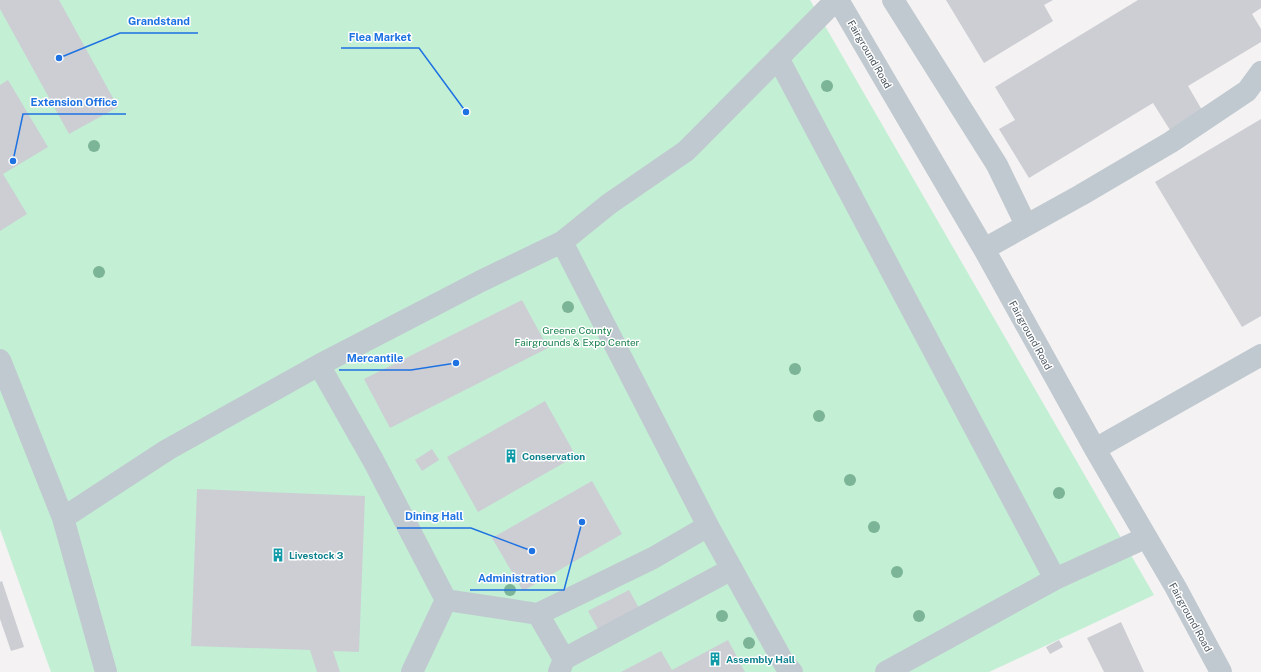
<svg xmlns="http://www.w3.org/2000/svg" width="1261" height="672" font-family="'Public Sans',sans-serif">
<style>
.green{fill:#c3efd4}
.building{fill:#ccced4}
.lines{fill:none;stroke-linecap:round;stroke-linejoin:round}
.minor{stroke:#c0c9d0;stroke-width:22}
.tree{fill:#7cb498}
.labels{text-anchor:middle;dominant-baseline:central;stroke-width:3;stroke-linejoin:round;paint-order:stroke}
.street-label{font-size:10px;fill:#4a555f;stroke:#fff}
.park-label{font-size:10px;fill:#1a824e;stroke:#fff}
.culture-label{font-size:10px;font-weight:bold;fill:#0d838f;stroke:#fff;text-anchor:start}
.leader{fill:none;stroke:#1e72e2;stroke-width:1.5}
.callout-dot{fill:#1e72e2;stroke:#fff;stroke-width:1.5}
.callout-label{font-size:11px;text-anchor:middle;font-weight:bold;fill:#1e72e2;stroke:#fff;stroke-width:3;stroke-linejoin:round;paint-order:stroke}
</style>
<rect width="100%" height="100%" fill="#f4f2f2"/>
<path class="green" d="M0 0H810L1154 595 989 672H51L0 529Z"/>
<path class="building" d="M0 0H59L118 107 69 134 0 9Z
M946 0H1053L1044 5 1053 21 984 63Z
M1138 0H1261V8L1252 14 1261 29V42L1188 86 1202 110 1170 130 1153 103 1029 178 999 129 1015 120 995 87Z
M8 80 48 147 3 174 27 214 0 231V85Z
M1261 119V316L1242 327 1155 182Z
M522 300 548 348 390 428 364 379Z
M545 401 576 456 478 512 447 457Z
M432 449 439 460 422 471 415 460Z
M592 481 622 534 523 591 492 538Z
M197 489 365 496 359 652 333 651 340 672H317L310 650 191 646Z
M2 581 24 647 11 651 0 619V582Z
M629 590 639 608 598 629 588 611Z
M1121 622 1144 672H1104L1087 638Z
M728 640 745 672H621L661 651 672 670Z
M1059 640 1063 647 1050 654 1046 647Z"/>
<g class="lines">
<path class="minor" d="M838 0 984 249 1095 449 1176 588 1221 672
M893 0 997 165 1026 225
M778 58 1055 579
M562 242 708 526 785 665 792 672
M984 249 1081 195 1171 142 1247 91 1261 72
M0 360 63 518 106 672
M319 365 373 460 446 600
M1095 449 1261 355
M63 518 167 450 319 365 481 281 562 242 609 204 686 151 836 0
M446 600 538 614 564 659 559 672
M538 614 653 558 708 526
M564 659 732 569
M412 672 446 600
M886 672 1055 579 1145 538"/>
</g>
<g class="tree">
<circle cx="827" cy="86" r="6"/>
<circle cx="94" cy="146" r="6"/>
<circle cx="99" cy="272" r="6"/>
<circle cx="568" cy="307" r="6"/>
<circle cx="795" cy="369" r="6"/>
<circle cx="819" cy="416" r="6"/>
<circle cx="850" cy="480" r="6"/>
<circle cx="1059" cy="493" r="6"/>
<circle cx="874" cy="527" r="6"/>
<circle cx="897" cy="572" r="6"/>
<circle cx="510" cy="590" r="6"/>
<circle cx="722" cy="616" r="6"/>
<circle cx="919" cy="616" r="6"/>
<circle cx="749" cy="643" r="6"/>
</g>
<defs>
<g id="building-bare" transform="scale(1.08)"><path d="M-4-6H4V6H1V3H-1V6H-4ZM-2.5-4.3h1.7v1.8h-1.7ZM.8-4.3h1.7v1.8H.8ZM-2.5-1h1.7V.8h-1.7ZM.8-1h1.7V.8H.8Z" fill="#0f9aa8" stroke="#fff" stroke-width="2.5" paint-order="stroke"/></g>
</defs>
<g fill-rule="evenodd">
<use href="#building-bare" x="511" y="456"/>
<use href="#building-bare" x="278" y="555"/>
<use href="#building-bare" x="715" y="659"/>
</g>
<g class="labels">
<g class="street-label">
<text transform="translate(870 54) rotate(60)">Fairground Road</text>
<text transform="translate(1031 335) rotate(61)">Fairground Road</text>
<text transform="translate(1191 617) rotate(61)">Fairground Road</text>
</g>
<g class="park-label">
<text x="577" y="330">Greene County<tspan x="577" dy="12">Fairgrounds &amp; Expo Center</tspan></text>
</g>
<g class="culture-label">
<text x="522" y="456">Conservation</text>
<text x="289" y="555">Livestock 3</text>
<text x="726" y="659">Assembly Hall</text>
</g>
</g>
<path class="leader" d="M59 58L120 33H198M466 112L419 48H341M13 161L23 114H126M456 363L411 370H339M532 551L471 528H397M582 522L564 590H470"/>
<g class="callout-dot">
<circle cx="59" cy="58" r="4"/>
<circle cx="466" cy="112" r="4"/>
<circle cx="13" cy="161" r="4"/>
<circle cx="456" cy="363" r="4"/>
<circle cx="532" cy="551" r="4"/>
<circle cx="582" cy="522" r="4"/>
</g>
<g class="callout-label">
<text x="159" y="25">Grandstand</text>
<text x="380" y="41">Flea Market</text>
<text x="74" y="106">Extension Office</text>
<text x="375" y="362">Mercantile</text>
<text x="434" y="520">Dining Hall</text>
<text x="517" y="582">Administration</text>
</g>
</svg>
